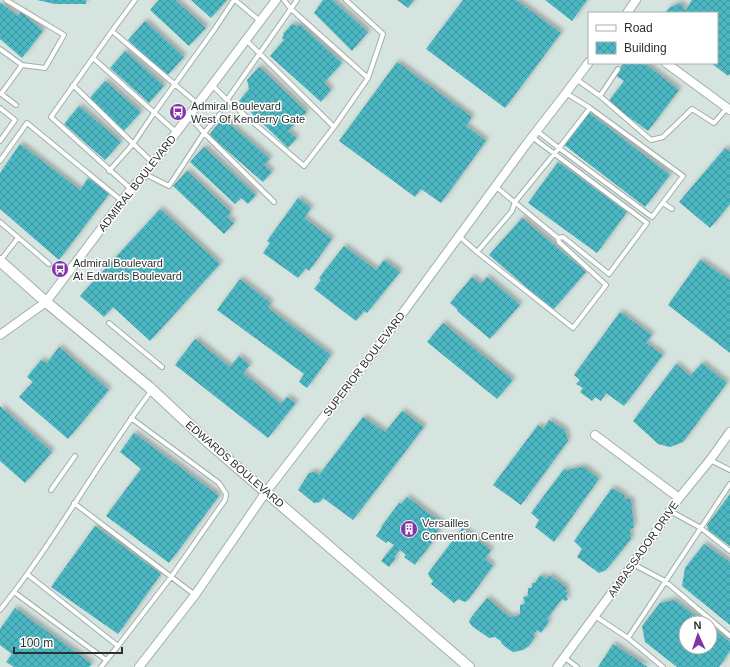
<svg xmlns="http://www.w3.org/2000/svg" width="730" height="667" font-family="Arial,sans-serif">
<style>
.building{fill:url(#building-cross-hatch);filter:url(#shadow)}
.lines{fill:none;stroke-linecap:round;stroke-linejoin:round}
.service-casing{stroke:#a1afab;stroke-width:6}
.minor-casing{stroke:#a1afab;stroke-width:10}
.tertiary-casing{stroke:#a1afab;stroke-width:12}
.service{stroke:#fff;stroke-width:4}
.minor{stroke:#fff;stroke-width:8}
.tertiary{stroke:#fff;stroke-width:10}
.labels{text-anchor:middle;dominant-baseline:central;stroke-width:3;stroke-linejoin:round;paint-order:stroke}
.poi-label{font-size:11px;fill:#2b312f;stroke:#fff;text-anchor:start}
.street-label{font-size:11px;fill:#2b312f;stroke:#fff}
</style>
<defs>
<pattern id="building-cross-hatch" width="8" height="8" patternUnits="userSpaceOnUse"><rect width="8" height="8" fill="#4bb7c3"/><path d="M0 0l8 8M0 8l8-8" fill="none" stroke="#3f959f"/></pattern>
<filter id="shadow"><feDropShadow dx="3" dy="-3" stdDeviation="2" flood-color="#0004"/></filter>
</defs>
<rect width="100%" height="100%" fill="#d6e4e0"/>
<path class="building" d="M37 0H86V4H55Z
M159 0H175L206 28 189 46 150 10Z
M191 0H227L211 18Z
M323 0H332L368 32 352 51 314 13Z
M397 0H414L408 8Z
M463 0H516L561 33 505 108 426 49Z
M545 0H587L572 21Z
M692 0H730V74L728 76 711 63H717V13H665L669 8 680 3 686 10Z
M0 2 17 16 21 12 43 31 22 58 0 39Z
M145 21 184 57 167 76 128 40Z
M292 24 293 25 294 24 297 27 299 24 342 63 324 83 331 90 321 102 270 56 284 40 282 38 284 35 283 34Z
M125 51 164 86 149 103 110 68Z
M397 62 472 117 466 126 486 141 441 203 421 189 415 197 339 141Z
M624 63H644L679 90 648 131 608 102 624 81 615 75Z
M259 67 307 112 288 131 297 138 288 148 239 101 249 89 247 80Z
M105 81 141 112 124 131 88 100Z
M79 106 121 142 105 160 64 124Z
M588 112 670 175 645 207 563 144Z
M223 118 270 159 264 165 272 172 263 182 209 135Z
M20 144 80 190 88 178 109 194 59 260 0 209V173Z
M204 147 256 195 248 204 241 198 235 204 190 162Z
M725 148 730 152V204L710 228 679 202Z
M558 162 627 212 597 253 528 203Z
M187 171 231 212 227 217 234 223 224 234 173 186Z
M298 198 311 208 304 218 332 239 309 271 306 268 298 278 263 253 270 243 267 241Z
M160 209 220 264 150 341 113 307 104 317 80 296Z
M522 218 586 272 553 310 489 255Z
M344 246 376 270 384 260 400 272 367 313 364 311 356 321 314 289 321 280 319 278Z
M700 260 730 280V353L668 305Z
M472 277 481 284 487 277 520 305 490 339 457 311 458 310 450 303Z
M240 279 271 303 268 308 331 355 307 388 299 382 304 374 217 310Z
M620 312 652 335 646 343 663 355 624 406 606 393 601 401 595 397 592 401 580 392 583 388 576 384 580 380 574 375Z
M443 323 513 380 497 399 427 342Z
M195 339 230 367 239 356 250 365 243 373 281 404 287 397 296 403 268 438 175 365Z
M59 347 109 390 68 439 19 397 33 382 27 377 41 360 47 363Z
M702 363 727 383 683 442 670 447 658 444 633 421 676 364 690 376Z
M0 406 52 452 25 483 0 461Z
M402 411 424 427 353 520 323 498 320 502 314 503 298 490 309 473 315 472 319 475 363 417 385 432Z
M549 420 565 430 568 441 521 505 493 485 538 425 543 429Z
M134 433 219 496 169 563 106 516 141 469 120 452Z
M584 467 599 479 554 542 535 527 539 520 531 513 564 469 568 471 570 469Z
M612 488 624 495 625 499H631L634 528 630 529 631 539 606 570 599 573 577 557 582 549 574 541Z
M730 494V546L708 530 707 525Z
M407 497 442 523 437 531 439 533 422 556H421L415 565 404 557 406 555 400 550 394 557 396 558 389 567 381 561 394 545 388 541 386 543 376 536 382 527H381L399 503 401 504Z
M95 526 161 574 118 634 51 587Z
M462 528 491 550 485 559 493 566 468 600 465 602 458 599 454 603 431 584 433 581 429 576 428 574 429 572Z
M704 544 730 562V625L682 586 685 568Z
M540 575 547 579 549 575 567 588 565 591 568 593 566 596 568 599 566 601 562 599 547 619 549 622 541 633 537 630 533 635 535 637 529 646 523 650 513 652 508 649 501 643 502 642 495 637 489 638 472 626 469 622 470 619 487 598 510 617 520 615V605L525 604 523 597 528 596V588H532V583H535Z
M674 600 705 623H686V647H710V626L730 642V651L719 667H677L645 642 642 626 660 603Z
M15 608 92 664 89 667H14L6 662 12 654 0 645V629Z
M613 644 648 667H598Z"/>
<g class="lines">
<g class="service-casing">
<path id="service" d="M235 0 260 21
M284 0 291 9 368 78
M112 31 198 104
M0 49 22 65
M93 58 176 132
M576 79 600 96 618 69
M73 85 153 163
M212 85 227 100 304 166 334 127 246 40
M0 93 16 105
M1 94 22 65 45 68 64 35 6 0
M600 96 651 140 663 137 692 109 714 123 727 108
M227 100 297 0
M0 108 15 120 0 141
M220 114 204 133 274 202
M334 127 368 78 383 34 346 0
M537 131 559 148 590 108
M0 161 27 123 122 201
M109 171 133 144 154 113 214 30 234 0
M145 174 169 186 204 133 189 116
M495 186 558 238 563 237 609 274 647 223 532 137
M131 189 51 117 112 31 135 0
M663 203 672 209
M0 222 49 264
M459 236 477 252 512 211 515 202 559 148 652 217 683 176 590 108 566 93
M477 252 573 328 606 285 559 242 558 238
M0 261 18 238
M109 323 162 367
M710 460 730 470
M51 490 75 456
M74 503 195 595
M670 511 701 528 730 551
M633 564 665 581 730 636
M27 574 118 646 171 577 225 500 226 494 219 483 131 418
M14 592 106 660
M0 610C56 540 98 461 152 390
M595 616 628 638 730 484
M628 638 663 667
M564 657 577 667
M101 667 118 646"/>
</g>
<g class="minor-casing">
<path id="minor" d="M627 13 636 0
M666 63 730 110
M0 335 46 302 131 189 145 174 276 0
M595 435 679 498
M139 667 195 595 266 492 326 414 380 344 525 146 566 93 589 62
M557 667 633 564 679 498 710 460 730 432"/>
</g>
<g class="tertiary-casing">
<path id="tertiary" d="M0 261 46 302 149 387 209 443 469 667"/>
</g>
<use href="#service" class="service"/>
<use href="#minor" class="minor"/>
<use href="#tertiary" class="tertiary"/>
</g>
<defs>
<g id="bus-disc" transform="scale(0.9)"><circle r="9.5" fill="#8235a6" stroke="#fff"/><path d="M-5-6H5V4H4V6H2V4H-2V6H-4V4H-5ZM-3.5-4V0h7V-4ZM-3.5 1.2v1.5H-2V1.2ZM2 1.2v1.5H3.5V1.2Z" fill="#fff"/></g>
<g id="building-disc" transform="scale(0.9)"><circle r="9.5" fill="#8235a6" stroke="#fff"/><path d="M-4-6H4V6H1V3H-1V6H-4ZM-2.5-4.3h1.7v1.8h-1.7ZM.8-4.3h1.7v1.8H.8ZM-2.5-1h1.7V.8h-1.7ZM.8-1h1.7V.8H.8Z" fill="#fff"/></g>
</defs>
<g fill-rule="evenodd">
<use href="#bus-disc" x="178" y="112"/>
<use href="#bus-disc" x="60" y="269"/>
<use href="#building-disc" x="409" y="529"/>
</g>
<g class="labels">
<g class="poi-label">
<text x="191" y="106">Admiral Boulevard<tspan x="191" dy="13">West Of Kenderry Gate</tspan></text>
<text x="73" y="263">Admiral Boulevard<tspan x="73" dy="13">At Edwards Boulevard</tspan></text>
<text x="422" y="523">Versailles<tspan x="422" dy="13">Convention Centre</tspan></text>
</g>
<g class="street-label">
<text transform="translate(137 183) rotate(-52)">ADMIRAL BOULEVARD</text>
<text transform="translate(364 364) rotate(-53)">SUPERIOR BOULEVARD</text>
<text transform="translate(235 464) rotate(41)">EDWARDS BOULEVARD</text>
<text transform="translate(643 549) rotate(-55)">AMBASSADOR DRIVE</text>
</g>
</g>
<rect x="588" y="12" width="130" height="52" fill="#ffffff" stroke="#aaadac"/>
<rect x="596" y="25" width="20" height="6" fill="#ffffff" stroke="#aaadac"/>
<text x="624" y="32" font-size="12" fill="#2b312f">Road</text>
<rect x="596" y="42" width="20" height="12" fill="url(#building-cross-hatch)" stroke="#aaadac"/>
<text x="624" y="52" font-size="12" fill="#2b312f">Building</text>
<g transform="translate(698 635) rotate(357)"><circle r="19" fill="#ffffff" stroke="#aaadac"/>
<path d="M0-3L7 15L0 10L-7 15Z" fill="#8235a6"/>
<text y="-6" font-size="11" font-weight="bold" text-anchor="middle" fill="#2b312f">N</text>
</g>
<path d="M14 647v6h108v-6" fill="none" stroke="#2b312f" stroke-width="2"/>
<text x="20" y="647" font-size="12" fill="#2b312f" stroke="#ffffff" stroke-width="3" paint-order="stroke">100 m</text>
</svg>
